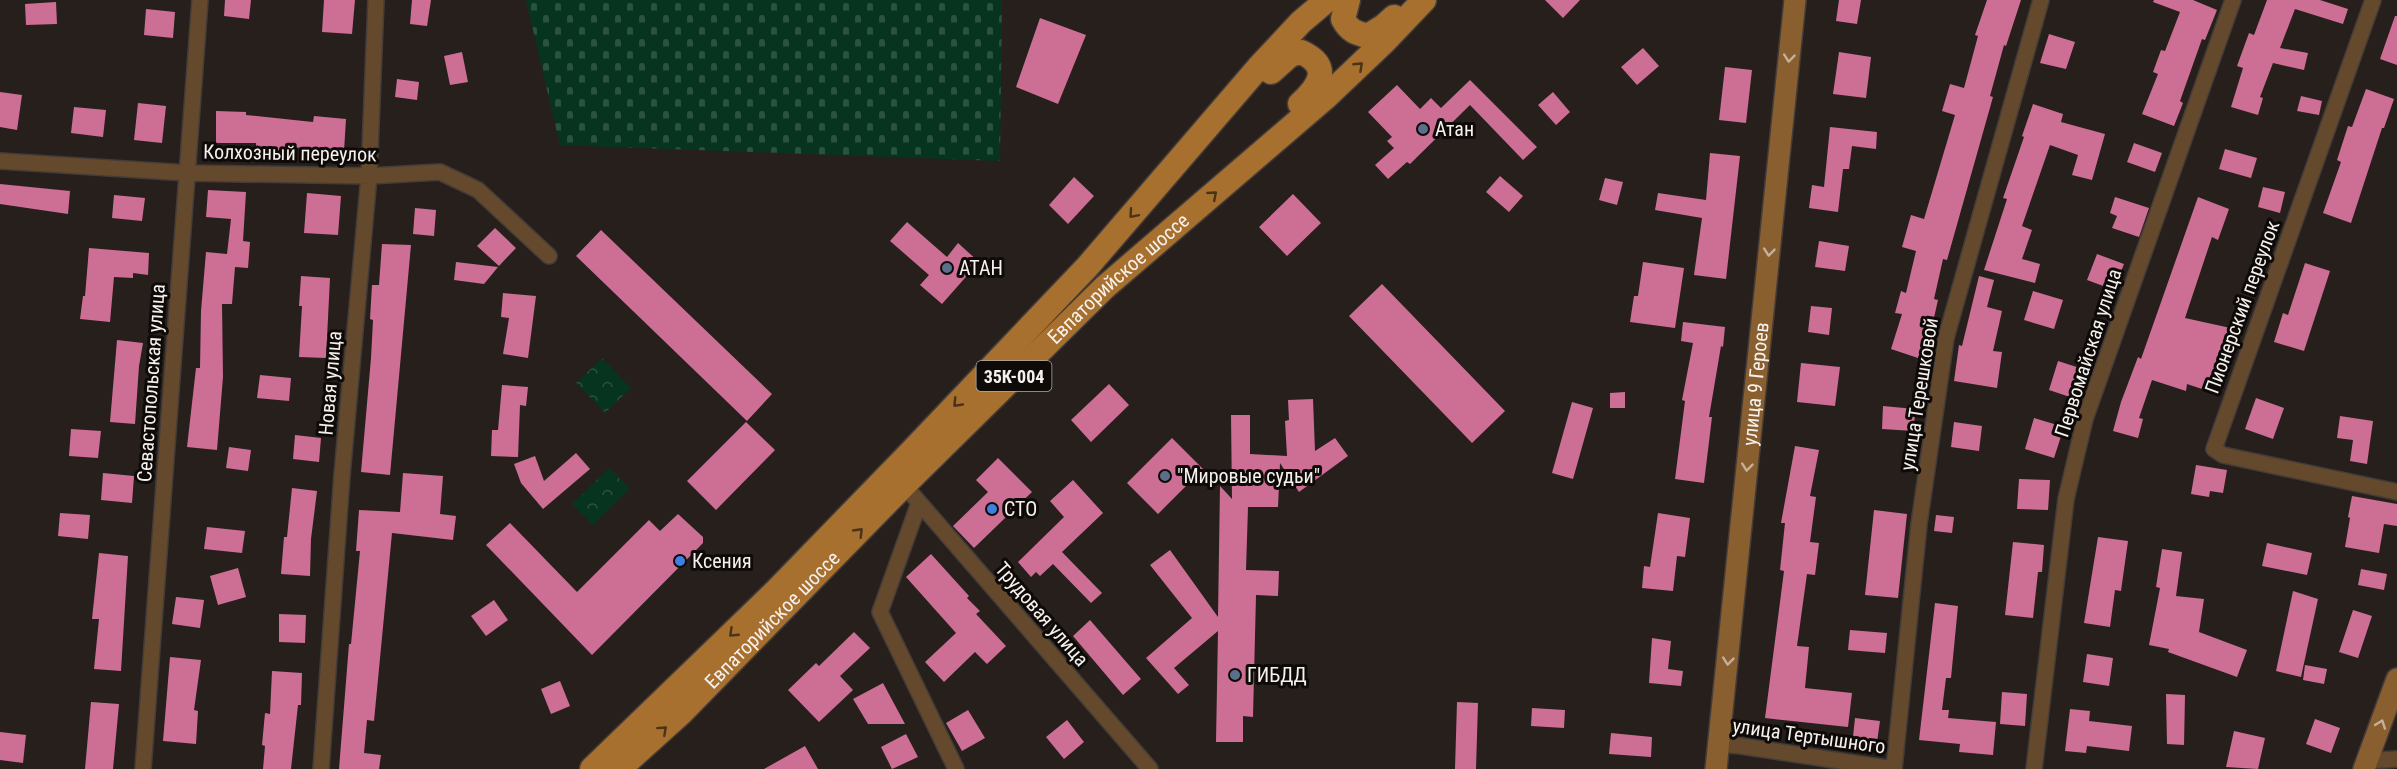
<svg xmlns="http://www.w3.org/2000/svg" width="2397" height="769" font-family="'Roboto Condensed',sans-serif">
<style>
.cemetery{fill:url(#cemetery-stones)}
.park{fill:url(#park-crowns)}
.building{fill:#cd6f95}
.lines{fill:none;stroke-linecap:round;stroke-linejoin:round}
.street-casing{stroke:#443c39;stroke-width:18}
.secondary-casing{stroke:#443c39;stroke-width:24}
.primary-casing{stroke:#443c39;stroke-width:27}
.street{stroke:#64492c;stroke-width:15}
.secondary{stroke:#8a5f2f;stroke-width:21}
.primary{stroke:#a7702e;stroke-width:24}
.oneway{stroke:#c5af98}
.oneway2{stroke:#4b3317}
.service-dot{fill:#5c6f8a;stroke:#0d0a08;stroke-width:2}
.shop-dot{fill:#3f7fe0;stroke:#0d0a08;stroke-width:2}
.labels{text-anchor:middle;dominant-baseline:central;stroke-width:6;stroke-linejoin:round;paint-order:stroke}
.shield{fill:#0d0a08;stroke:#b0aca9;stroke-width:1.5}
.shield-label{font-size:18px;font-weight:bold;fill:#f6f1ee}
.poi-label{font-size:20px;fill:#f6f1ee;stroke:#0d0a08;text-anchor:start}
.street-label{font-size:20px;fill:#f6f1ee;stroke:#0d0a08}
</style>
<defs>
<pattern id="cemetery-stones" width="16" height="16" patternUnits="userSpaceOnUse" patternTransform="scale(1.5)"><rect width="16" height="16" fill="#06341f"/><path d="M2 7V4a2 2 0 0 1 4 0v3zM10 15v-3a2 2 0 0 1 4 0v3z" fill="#2b5240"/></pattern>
<pattern id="park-crowns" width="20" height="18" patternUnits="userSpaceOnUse" patternTransform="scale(1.5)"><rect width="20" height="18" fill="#06341f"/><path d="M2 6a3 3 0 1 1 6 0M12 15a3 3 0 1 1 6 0" fill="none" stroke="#2b5240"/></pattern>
</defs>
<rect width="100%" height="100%" fill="#271f1c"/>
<path class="cemetery" d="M526 0H1002L1000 161 560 145Z"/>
<path class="park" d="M602 358 631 388 605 413 576 383Z
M609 468 630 489 593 525 572 504Z"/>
<path class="building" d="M225 0H251L249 19 224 16Z
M324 0H355L352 34 322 32Z
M412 0H431L427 26 410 24Z
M1545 0H1580L1563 18Z
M1839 0H1861L1857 24 1836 21Z
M1987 0H2021L2006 46 2004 45 1990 96 1993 97 1947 260 1943 259 1934 299 1938 300 1933 322 1930 321 1918 358 1891 349 1902 314 1895 313 1901 291 1906 293 1916 251 1902 247 1911 215 1924 219 1955 115 1942 111 1950 84 1964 88 1978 36 1975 35Z
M2154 0H2193L2217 10 2205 40 2202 39 2180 101 2183 103 2174 126 2142 114 2158 74 2153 72 2161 50 2165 51 2180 12 2153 2Z
M2267 0H2320L2348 9 2343 24 2295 9 2280 48 2308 53 2304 70 2273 63 2260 97 2263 98 2258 115 2231 107 2243 68 2237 66 2249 33 2254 35Z
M56 2 57 24 26 25 25 4Z
M146 9 175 12 173 38 144 35Z
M2395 16H2397V65L2380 59Z
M1040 18 1086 35 1058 104 1016 87Z
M2049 34 2075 42 2066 69 2040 63Z
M1643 48 1659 66 1637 85 1621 67Z
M462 52 468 82 450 85 444 56Z
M1839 52 1871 57 1866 98 1833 94Z
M1725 67 1752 70 1746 123 1719 120Z
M397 79 419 82 417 100 395 97Z
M1470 80 1537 147 1523 160 1470 105 1410 164 1407 162 1388 179 1375 165 1394 148 1387 141 1392 137 1368 112 1397 85 1420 109 1431 98 1441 108Z
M2366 89 2394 99 2384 128H2382L2351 223 2323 213 2341 162 2337 160 2348 126 2352 127Z
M0 92 22 95 17 130 0 127Z
M1553 92 1570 112 1556 125 1538 105Z
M2301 96 2322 101 2319 115 2297 111Z
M138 103 166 106 162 143 134 140Z
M2033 104 2063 114 2061 122 2105 134 2092 180 2072 175 2078 155 2050 145 2022 226 2032 230 2022 259 2040 264 2035 283 1984 270 2007 199 2003 198 2024 137 2022 136Z
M74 107 106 110 103 137 71 133Z
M216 111 246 112V115L313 122 314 116 346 119 344 151 290 147 289 155 256 151V143H216Z
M1830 127 1877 132 1876 149 1852 146 1849 169H1843L1838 212 1809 208 1812 185 1824 187Z
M2134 143 2162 153 2155 172 2127 162Z
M2225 149 2257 158 2251 178 2219 169Z
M1710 153 1740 156 1726 279 1694 275 1702 218 1655 210 1658 193 1706 200Z
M1500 176 1523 196 1509 212 1486 192Z
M1074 177 1094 196 1068 224 1049 205Z
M1605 178 1623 182 1617 205 1599 200Z
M0 184 70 191 68 214 0 204Z
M2263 187 2285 192 2280 213 2258 207Z
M208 190 246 192 243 241 250 242 248 268 235 267 232 304H222L223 377 217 450 187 447 196 368H200L201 311 206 252 227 254 231 219 206 217Z
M307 193 341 196 338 235 304 233Z
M1293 194 1321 223 1287 256 1259 227Z
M114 195 145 198 142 221 112 218Z
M2115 197 2149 208 2139 237 2112 228 2117 216 2110 213Z
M2198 197 2229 209 2218 240 2212 237 2185 318 2235 329 2217 394 2187 384 2186 391 2152 380 2139 418 2143 419 2138 438 2113 431 2121 402 2138 357 2141 359Z
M415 208 436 210 434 236 413 234Z
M907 222 947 257 958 243 979 262 942 304 920 285 929 275 890 241Z
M495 228 516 248 499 266 477 246Z
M601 230 772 394 747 421 576 256Z
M1819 241 1849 246 1845 271 1815 267Z
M382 244 411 245 390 475 361 472 371 358 373 320 370 319 372 285H379Z
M89 248 149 253 148 275 133 273V278L114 277 110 322 80 319 83 296H85Z
M2097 254 2124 264 2114 290 2087 280Z
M456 262 498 267 484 284 454 280Z
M1643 262 1684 268 1675 328 1630 322 1634 296H1638Z
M2305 263 2330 271 2304 351 2274 342 2283 313 2288 315Z
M301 276 330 278 326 358 299 357 302 306H299Z
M1979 276 1994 280 1987 307 2002 311 1993 351 2002 352 1997 388 1954 381 1959 345 1962 346Z
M1382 284 1505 411 1472 443 1349 316Z
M2033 291 2063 300 2054 329 2024 320Z
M503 293 536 296 528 358 503 354 509 318 501 317Z
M1811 306 1832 308 1829 335 1808 332Z
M1683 322 1725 327 1723 347 1721 346 1709 417H1712L1704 483 1675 479 1685 401 1682 400 1693 343 1681 341Z
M117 340 143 343 139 366 135 424 110 422Z
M2058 361 2086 370 2076 399 2049 390Z
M1801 363 1840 367 1835 406 1797 402Z
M260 375 291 378 289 401 257 398Z
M1109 384 1129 405 1091 442 1071 420Z
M502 385 528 387 526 406 520 405 518 457 491 456 492 430H498Z
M1625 392V408H1610V393Z
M2256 398 2284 408 2273 439 2245 429Z
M1313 399 1315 451 1335 438 1348 456 1299 492 1280 463 1278 507H1248L1246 570 1279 571 1278 596 1256 595 1253 717 1243 716V742H1216L1218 631 1174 668 1189 685 1178 694 1146 658 1192 618 1150 565 1170 550 1218 617 1220 486 1232 499 1231 415H1250V454L1287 456 1285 421 1289 420 1288 400Z
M1572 402 1593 408 1573 479 1552 473Z
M1883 406 1915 409 1914 431 1882 429Z
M2340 416 2373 421 2367 464 2350 461 2353 440 2337 438Z
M2034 418 2064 427 2054 458 2025 449Z
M746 422 775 450 716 510 687 481Z
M1954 422 1982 426 1979 451 1951 447Z
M71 429 101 431 98 458 69 456Z
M295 435 321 438 319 462 293 459Z
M1172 438 1203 469 1158 514 1127 483Z
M1795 446 1819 450 1810 496 1816 497 1810 542 1819 543 1815 575 1807 574 1797 646 1809 647 1805 688 1852 693 1848 727 1765 718 1784 571 1780 570 1785 523H1781Z
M229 447 251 450 248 471 226 468Z
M576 453 590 469 543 509 521 483 514 464 535 456 544 481Z
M998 458 1032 492 974 548 953 526 988 492 976 480Z
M2196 465 2227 470 2223 493 2210 491 2209 497 2191 494Z
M103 473 134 476 132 503 101 500Z
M403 473 443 476 440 514 456 516 453 540 392 533 374 721 367 720 364 753 381 755 379 769H339L349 644H351L360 551H356L359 510 400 512Z
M2019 479 2050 480 2048 510 2017 509Z
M1073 480 1103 513 1062 552 1102 593 1091 603 1053 564 1040 576 1036 572 1031 577 1018 562 1064 517 1050 501Z
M292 488 317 491 311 539 310 576 281 574 284 537H287Z
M2352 496 2397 504V526L2384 524 2379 553 2345 547 2350 518 2348 517Z
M1874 510 1907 514 1898 598 1865 595Z
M60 513 90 515 88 539 58 536Z
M1658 513 1690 518 1685 557 1677 556 1673 591 1642 588 1644 566 1650 567Z
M678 514 703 537V543L592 655 486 545 510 523 577 592 649 520 660 531Z
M1936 515 1954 517 1952 533 1934 531Z
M207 527 245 531 242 553 204 549Z
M2098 537 2128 541 2121 591 2115 590 2110 627 2084 623Z
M2013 542 2044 545 2042 572H2038L2033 618 2005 615Z
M2267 543 2312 553 2307 575 2262 566Z
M2162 549 2182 552 2176 596 2204 599 2199 632 2247 650 2237 677 2168 652 2169 649 2149 645 2160 588 2156 587Z
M99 553 128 556 121 671 94 669 99 619H92Z
M931 554 969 596 967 598 980 611 976 614 1006 646 987 664 975 652 944 682 925 662 956 633 906 577Z
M238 568 246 597 218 605 210 576Z
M2361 569 2387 574 2384 590 2358 585Z
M2293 591 2318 599 2301 677 2276 671Z
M176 597 204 600 200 628 172 624Z
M494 600 508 620 486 636 471 616Z
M1935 603 1958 606 1951 678H1946L1942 710H1949L1948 718 1996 722 1993 755 1959 752 1960 744 1919 740Z
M2353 610 2372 616 2358 658 2339 652Z
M279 614 306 615 305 643 279 642Z
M1090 620 1141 679 1123 695 1073 636Z
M1850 630 1887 633 1885 653 1848 650Z
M854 632 870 648 840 676 853 690 819 722 788 690 816 663 819 666Z
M1652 638 1671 641 1668 669 1683 671 1681 686 1649 683Z
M2087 654 2113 658 2109 686 2083 682Z
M170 657 201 660 194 710 198 711 196 744 163 741Z
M2305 665 2327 669 2324 684 2303 680Z
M272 671 302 673 301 705H298L291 769H263L265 746 262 745 265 713 270 714Z
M560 681 570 706 551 714 541 689Z
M883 683 905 724H868L853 699Z
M2002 692 2027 694 2025 726 2000 724Z
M2166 694 2185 695 2184 745 2167 744Z
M91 702 119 704 113 769H85Z
M1457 702 1478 703 1476 769H1455Z
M1532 708 1565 710 1564 728 1531 726Z
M2070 709 2090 711 2089 721 2132 726 2129 751 2087 746 2086 753 2065 751Z
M968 710 985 738 962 751 946 723Z
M1855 718 1880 721 1876 749 1852 746Z
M2315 719 2340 728 2331 753 2306 744Z
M1067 720 1084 742 1064 759 1046 737Z
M2234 731 2265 738 2258 769 2226 767Z
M0 732 26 735 23 763 0 760Z
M1611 733 1652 737 1651 757 1609 754Z
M906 734 918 757 892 769 881 747Z
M805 746 818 769H764Z"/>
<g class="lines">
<g class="street-casing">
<path id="street" d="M2373 0 2214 449 2223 455 2397 492
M0 161 188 173 369 176 440 172 478 190 549 256
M904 485 1150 769
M919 503 880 612 956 769
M1719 744 1741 746 1893 769
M2367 761 2397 759
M143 769 200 0
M321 769 342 475 369 176 376 0
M1894 769 1919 524 1946 338 2041 0
M2034 769 2066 499 2085 419 2233 0"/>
</g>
<g class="secondary-casing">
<g id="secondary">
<path id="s1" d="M1716 769 1795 0"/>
<path d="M2364 769 2397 679"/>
</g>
</g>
<g class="primary-casing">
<g id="primary">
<path d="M1348 0 1343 19C1349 31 1356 33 1368 36L1384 26 1394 17"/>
<path d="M1271 72 1290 55 1301 52C1332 66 1320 86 1300 104"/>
<path d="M592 769 775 592 910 453 1088 266 1258 68 1301 22 1327 0"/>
<path id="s2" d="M619 769 681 713 904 485 1105 287 1325 98 1385 41 1424 0"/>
</g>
</g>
<use href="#street" class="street"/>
<use href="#secondary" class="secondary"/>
<use href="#primary" class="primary"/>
</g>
<defs><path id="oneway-chevron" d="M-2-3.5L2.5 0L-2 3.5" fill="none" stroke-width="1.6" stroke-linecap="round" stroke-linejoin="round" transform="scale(1.5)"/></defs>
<g class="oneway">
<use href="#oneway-chevron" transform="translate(1789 58) rotate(96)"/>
<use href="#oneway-chevron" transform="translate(1769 252) rotate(96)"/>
<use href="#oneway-chevron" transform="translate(1747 467) rotate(96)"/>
<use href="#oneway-chevron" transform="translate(1728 661) rotate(96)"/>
<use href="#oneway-chevron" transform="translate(2381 724) rotate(-70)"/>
</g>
<g class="oneway2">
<use href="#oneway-chevron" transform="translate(1359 66) rotate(-43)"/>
<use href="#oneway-chevron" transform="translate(1213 195) rotate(-41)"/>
<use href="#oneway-chevron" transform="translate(1133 214) rotate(131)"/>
<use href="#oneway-chevron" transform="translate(957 403) rotate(134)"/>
<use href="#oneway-chevron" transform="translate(859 532) rotate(-46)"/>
<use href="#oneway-chevron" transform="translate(733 633) rotate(136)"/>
<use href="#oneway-chevron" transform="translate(663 730) rotate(-42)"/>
</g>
<g class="service-dot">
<circle cx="1423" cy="129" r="6"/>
<circle cx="947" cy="268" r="6"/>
<circle cx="1165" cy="476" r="6"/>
<circle cx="1235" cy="675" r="6"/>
</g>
<g class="shop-dot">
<circle cx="992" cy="509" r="6"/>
<circle cx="680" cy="561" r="6"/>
</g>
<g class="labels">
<rect class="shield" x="976.5" y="361" width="75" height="30" rx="4.5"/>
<g class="shield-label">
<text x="1014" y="376">35К-004</text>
</g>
<g class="poi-label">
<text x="1435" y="129">Атан</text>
<text x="959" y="268">АТАН</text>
<text x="1177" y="476">"Мировые судьи"</text>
<text x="1004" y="509">СТО</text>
<text x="692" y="561">Ксения</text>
<text x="1247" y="675">ГИБДД</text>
</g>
<g class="street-label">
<text transform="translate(290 153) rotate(1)">Колхозный переулок</text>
<text stroke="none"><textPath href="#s2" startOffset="700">Евпаторийское шоссе</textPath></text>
<text transform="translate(2242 307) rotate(-70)">Пионерский переулок</text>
<text transform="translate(2088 353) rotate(-72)">Первомайская улица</text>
<text transform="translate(151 383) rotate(-86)">Севастопольская улица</text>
<text transform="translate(330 383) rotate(-85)">Новая улица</text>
<text stroke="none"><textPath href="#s1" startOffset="387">улица 9 Героев</textPath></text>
<text transform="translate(1919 394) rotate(-81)">улица Терешковой</text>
<text transform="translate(1042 614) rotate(49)">Трудовая улица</text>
<text stroke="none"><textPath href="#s2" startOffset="214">Евпаторийское шоссе</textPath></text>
<text transform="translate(1809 736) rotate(8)">улица Тертышного</text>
</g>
</g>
</svg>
